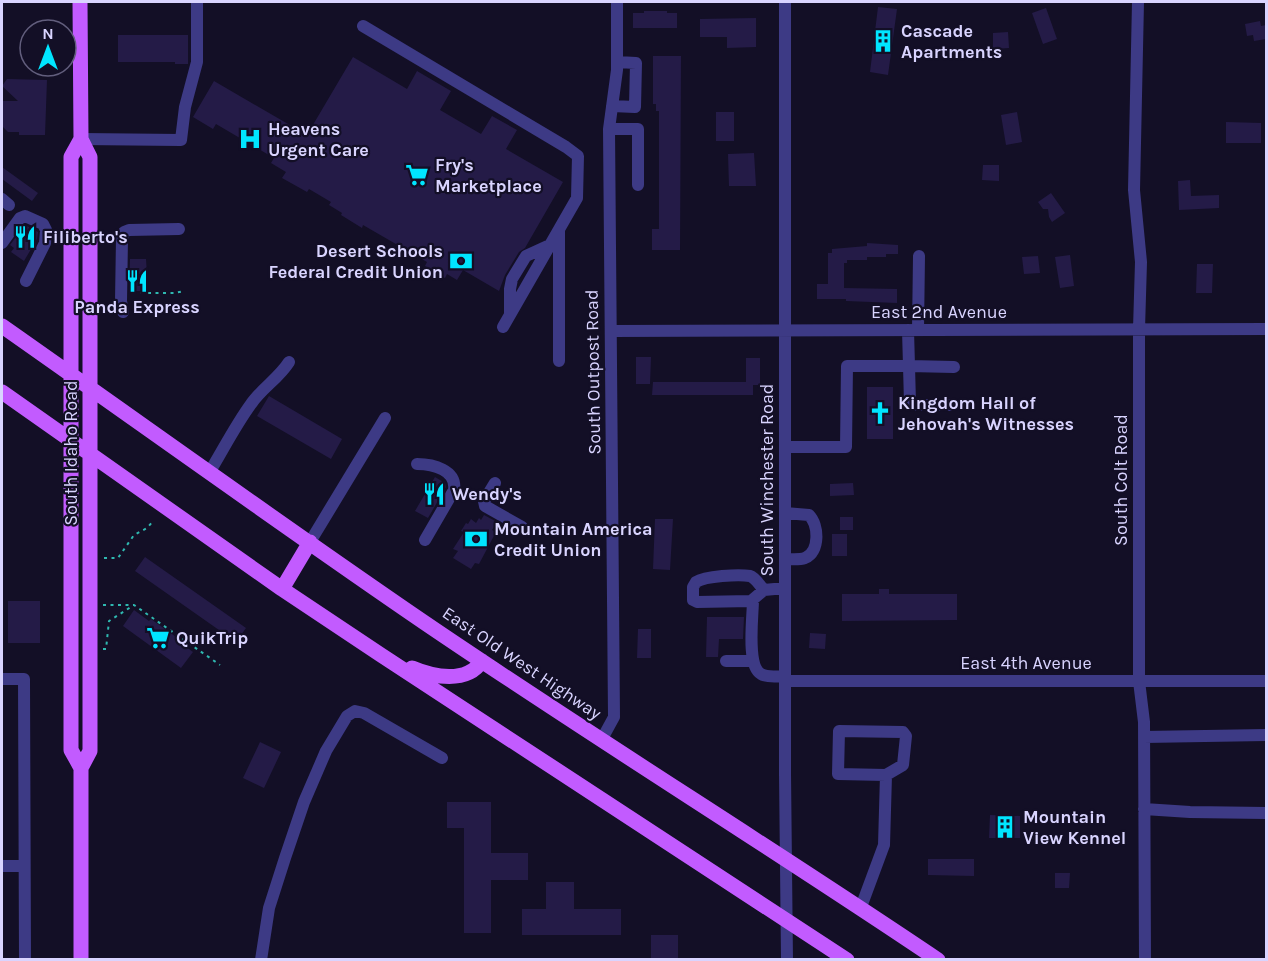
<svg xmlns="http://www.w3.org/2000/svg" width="1268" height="961" font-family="Karla,sans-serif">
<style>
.building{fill:#241b47}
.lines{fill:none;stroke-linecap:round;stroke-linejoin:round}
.path{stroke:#2fb8b0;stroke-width:2;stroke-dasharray:3 4.5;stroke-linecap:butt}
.minor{stroke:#3d3a85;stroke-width:12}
.major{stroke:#c25bff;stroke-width:15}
.labels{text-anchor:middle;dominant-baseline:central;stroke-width:4.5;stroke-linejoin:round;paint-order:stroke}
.poi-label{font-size:18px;font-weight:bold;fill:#d9d4ff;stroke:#130f26;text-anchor:start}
.street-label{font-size:18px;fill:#d9d4ff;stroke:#130f26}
</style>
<rect width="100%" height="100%" fill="#130f26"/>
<path class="building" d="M878 7 897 9 888 75 870 72Z
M1046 8 1057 39 1043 44 1032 13Z
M644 11H667V13H677V28H633V13H644Z
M756 18V47L727 48V37H700V19Z
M1260 21 1261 26 1266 25V39L1254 41 1253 35 1247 36 1245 24Z
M1008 32 1009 48 993 49V33Z
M118 35H188V64H175V62H118Z
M653 56H681L680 250H652V229H659V111H656V104H653Z
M353 57 407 89 417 71 451 91 440 110 481 134 492 116 517 130 506 149 563 182 525 248 519 252 505 275 499 291 463 270 457 280 447 274 445 278 425 266 427 262 363 225 362 228 341 215 342 213 329 205 331 202 309 189 307 192 282 178 286 172 271 163 274 158 216 124 213 129 193 117 214 81 307 135Z
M7 79 47 80 45 135H19V132H8L2 126V101H18L2 86Z
M716 112H734V141H716Z
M1017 112 1022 142 1006 145 1001 115Z
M1226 122 1261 123V143H1226Z
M754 153 756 186H729L728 154Z
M983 165H999V181L982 180Z
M2 167 38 193 32 201 2 179Z
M1190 180 1191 196 1219 195V208L1179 210 1178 181Z
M1051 193 1065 213 1052 222 1049 217 1048 209H1043L1038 202Z
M25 225 38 232 37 239 24 261 11 252 14 248 10 245Z
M867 243 898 245V254H886V257H867V260H847V263H844V288L897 289V303L846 301V299H817V284H828V253H832V249L867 246Z
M1070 255 1074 286 1060 288 1055 257Z
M1038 256 1040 273 1024 274 1022 257Z
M130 259H146L148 291H129Z
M1197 264H1213L1212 293H1196Z
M636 357H651L650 384H636Z
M746 358H760V385H753V395H652L653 382H746Z
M867 387H893V439H867Z
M269 396 342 439 331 459 257 416Z
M435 477 445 483 446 487 428 518 415 511Z
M853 483 854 495 830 496V484Z
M484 515 497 522 492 530 496 532 479 564 475 563 471 569 453 558 458 551 453 549 464 532 461 531 466 523 468 524 471 519 476 523 479 518 481 520Z
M840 517H853V530H840Z
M655 519H673L670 570 653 569Z
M832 534H847V556H832Z
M145 557 246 628 236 642 135 571Z
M879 589H889V594H957V620L842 621V594H879Z
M8 601H40V643H8Z
M134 610 149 621 151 619 176 637 175 639 193 652 181 668 123 626Z
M707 617H744L743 639H719L718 657H706Z
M638 629H651V658H637Z
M810 633 826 634 825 649 809 648Z
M260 742 281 752 264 788 243 778Z
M447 802H491V853H528V880H491V933H464V828H447Z
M990 815 1020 816V838H989Z
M928 859H974V876L928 875Z
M1055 873H1070L1069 888H1055Z
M546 882H574V909H621V935H522V909H546Z
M651 935H678V960H651Z"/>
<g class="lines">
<path class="path" d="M133 293H175L184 291
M104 558H118L134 535 147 528 154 520
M103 605H134L220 665
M103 649H106L109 621 134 605"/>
<path class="minor" d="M785 2V773L787 960
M1138 2 1134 190 1141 262 1139 329V681L1144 722 1145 960
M363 26 566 147 578 156 577 198 503 327
M612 106 635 107 636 63 617 62
M609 129H638V185
M81 139 181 140 185 107 197 62V2
M2 199 9 205
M559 230V361
M2 243 20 218 25 216 43 224 46 230 45 243 26 281
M123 312 121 301 122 238 124 232 129 230 179 229
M510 313V289L512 279 526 256 550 245
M918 330 919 256
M611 331 1266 329
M952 405H913L910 403 909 366 954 367
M785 447H846L847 366H909L908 330
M417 464C433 464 457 470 454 490L425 540
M209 473C223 450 235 426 251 404 262 388 279 378 289 362
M495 483 484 501 485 506 522 527
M785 513 809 515C819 525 820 552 805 558 799 560 791 559 785 559
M310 542 385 418
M764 590 751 601 697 602 693 600V587L696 582C705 576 739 574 750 576 756 578 759 585 764 590L785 588
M753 600C753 616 746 666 761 674 767 678 778 676 785 676
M726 661H753
M2 679H24L25 960
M785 681H1266
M1144 737 1266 735
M602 739 614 717 609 129 617 70V2
M1144 809 1190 812 1266 813
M2 866H24
M861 907 884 845 886 775 903 765 906 736 903 732 839 731 838 774 886 775
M261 960 269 908 285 858 304 802 326 751 347 716 355 711 364 713 442 758"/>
<path class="major" d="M80 2 81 139 71 157V750L81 768V960
M81 139 90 157V751L81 768
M2 326C143 425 283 526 425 623 594 738 769 846 938 960
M2 392 282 589 381 655 847 960
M282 589 310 542
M412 668C433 677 467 684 482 661"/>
</g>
<defs>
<g id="building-bare" transform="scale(1.8)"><path d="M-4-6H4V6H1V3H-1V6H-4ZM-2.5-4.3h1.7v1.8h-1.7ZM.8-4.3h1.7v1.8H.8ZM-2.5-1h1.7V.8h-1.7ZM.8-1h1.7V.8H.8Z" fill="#00e5ff" stroke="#130f26" stroke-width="2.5" paint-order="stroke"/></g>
<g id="hospital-bare" transform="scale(1.8)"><path d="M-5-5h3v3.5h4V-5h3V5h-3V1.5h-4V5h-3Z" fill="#00e5ff" stroke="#130f26" stroke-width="2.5" paint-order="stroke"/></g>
<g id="supermarket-bare" transform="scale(1.8)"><path d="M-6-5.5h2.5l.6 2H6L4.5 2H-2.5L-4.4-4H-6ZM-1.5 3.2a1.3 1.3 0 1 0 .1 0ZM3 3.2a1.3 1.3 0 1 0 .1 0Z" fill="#00e5ff" stroke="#130f26" stroke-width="2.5" paint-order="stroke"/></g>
<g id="restaurant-bare" transform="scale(1.8)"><path d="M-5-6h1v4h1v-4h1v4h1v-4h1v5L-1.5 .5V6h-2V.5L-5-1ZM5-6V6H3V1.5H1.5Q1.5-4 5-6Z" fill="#00e5ff" stroke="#130f26" stroke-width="2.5" paint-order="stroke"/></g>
<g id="bank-bare" transform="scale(1.8)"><path d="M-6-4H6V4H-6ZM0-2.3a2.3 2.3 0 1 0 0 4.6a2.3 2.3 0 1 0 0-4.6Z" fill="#00e5ff" stroke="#130f26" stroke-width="2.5" paint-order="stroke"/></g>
<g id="church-bare" transform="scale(1.8)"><path d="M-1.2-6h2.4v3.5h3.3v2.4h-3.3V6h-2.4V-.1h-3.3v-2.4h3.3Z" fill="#00e5ff" stroke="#130f26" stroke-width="2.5" paint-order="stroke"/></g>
</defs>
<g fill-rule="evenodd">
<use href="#building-bare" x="883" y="41"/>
<use href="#hospital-bare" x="250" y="139"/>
<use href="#supermarket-bare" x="417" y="175"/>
<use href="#restaurant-bare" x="25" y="237"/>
<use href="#bank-bare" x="461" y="261"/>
<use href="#restaurant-bare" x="137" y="281"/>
<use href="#church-bare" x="880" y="413"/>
<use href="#restaurant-bare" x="434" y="494"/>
<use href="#bank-bare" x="476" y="539"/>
<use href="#supermarket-bare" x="158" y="638"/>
<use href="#building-bare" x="1005" y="827"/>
</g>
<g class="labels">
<g class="poi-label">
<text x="901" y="31">Cascade<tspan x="901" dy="21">Apartments</tspan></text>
<text x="268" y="129">Heavens<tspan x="268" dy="21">Urgent Care</tspan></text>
<text x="435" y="165">Fry's<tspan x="435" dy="21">Marketplace</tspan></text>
<text x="43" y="237">Filiberto's</text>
<text x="443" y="251" text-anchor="end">Desert Schools<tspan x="443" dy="21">Federal Credit Union</tspan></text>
<text x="137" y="307" text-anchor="middle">Panda Express</text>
<text x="898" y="403">Kingdom Hall of<tspan x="898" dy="21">Jehovah's Witnesses</tspan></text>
<text x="452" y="494">Wendy's</text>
<text x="494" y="529">Mountain America<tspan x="494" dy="21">Credit Union</tspan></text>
<text x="176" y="638">QuikTrip</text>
<text x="1023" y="817">Mountain<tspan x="1023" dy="21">View Kennel</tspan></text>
</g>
<g class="street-label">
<text x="939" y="312">East 2nd Avenue</text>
<text transform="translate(593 372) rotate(-91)">South Outpost Road</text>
<text transform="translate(71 453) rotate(-90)">South Idaho Road</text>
<text transform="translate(767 480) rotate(-90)">South Winchester Road</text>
<text transform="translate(1121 480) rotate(-90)">South Colt Road</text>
<text transform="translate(522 663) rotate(34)">East Old West Highway</text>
<text x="1026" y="663">East 4th Avenue</text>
</g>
</g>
<rect width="1268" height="961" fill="none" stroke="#d9d4ff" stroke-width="6"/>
<g transform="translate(48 48)"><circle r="28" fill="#130f26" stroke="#625e7d" stroke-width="1.5"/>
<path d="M0-4.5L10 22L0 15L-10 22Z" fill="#00e5ff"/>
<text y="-9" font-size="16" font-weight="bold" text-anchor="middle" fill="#d9d4ff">N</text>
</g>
</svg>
